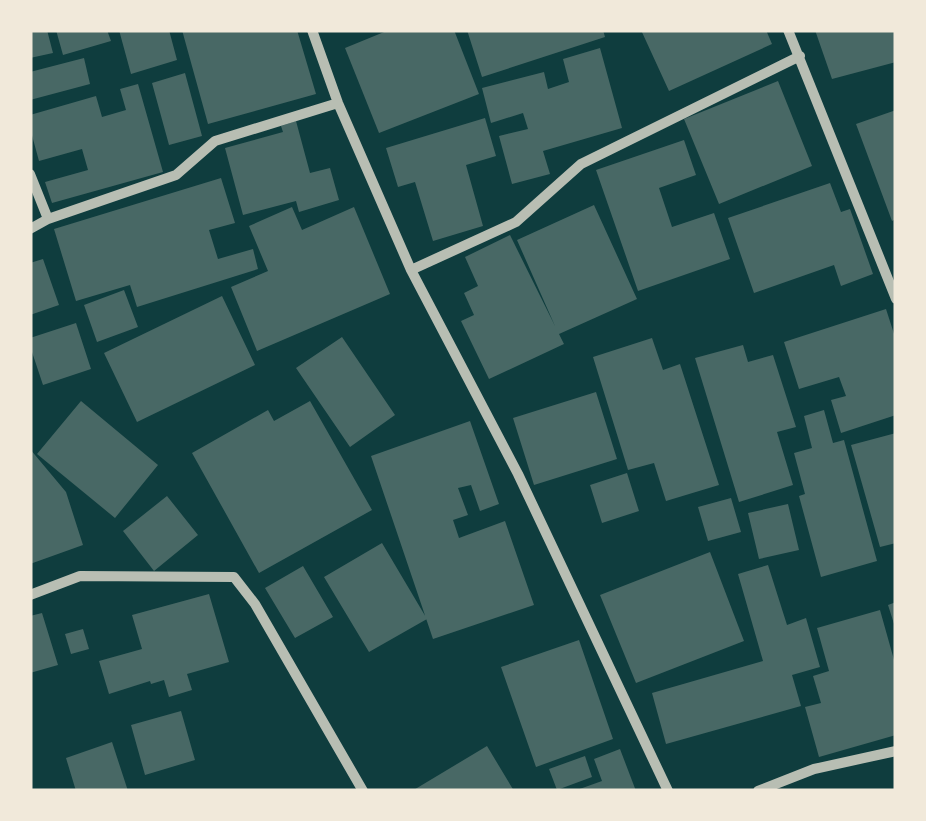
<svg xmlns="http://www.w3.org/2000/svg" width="926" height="821" font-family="'Source Serif 4',serif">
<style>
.building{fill:#486865}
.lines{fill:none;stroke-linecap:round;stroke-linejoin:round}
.minor{stroke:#b8beb3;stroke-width:10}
</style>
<rect width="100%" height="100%" fill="#0f3d3e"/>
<path class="building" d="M30 30H47L53 53 30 58Z
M56 30H107L111 41 63 55Z
M119 30H169L177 60 131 74Z
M182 30H297L316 94 208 124Z
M389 30H454L479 94 379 133 345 48Z
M467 30H603L605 37 482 77Z
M641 30H766L772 44 669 91Z
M815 30H896V62L832 79Z
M600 48 622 128 543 151 550 174 512 184 499 136 528 129 523 113 491 123 482 88 544 72 548 89 569 82 563 59Z
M84 58 90 84 30 100V72Z
M185 73 202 136 169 145 152 83Z
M778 81 812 166 719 204 684 119Z
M138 84 163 172 52 203 45 182 88 170 82 149 39 161 30 128V115L96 96 102 117 126 110 120 89Z
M896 110V219L892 221 856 124Z
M485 118 496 156 466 165 483 226 433 241 415 182 398 187 386 148Z
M296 121 310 173 330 168 339 200 299 212 296 201 243 215 225 148 283 132 281 126Z
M684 140 696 175 659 188 672 227 714 213 730 259 638 291 596 170Z
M221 178 235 223 209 230 218 259 253 249 258 269 137 307 130 285 76 301 54 229Z
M830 183 841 212 850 209 873 274 841 286 834 265 754 293 728 218Z
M594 205 637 299 559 334 564 344 489 379 461 321 474 315 464 293 478 286 465 257 510 235 555 326 517 240Z
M292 207 302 230 354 207 390 294 257 351 231 287 268 271 249 226Z
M43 259 59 305 30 315V263Z
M124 290 138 327 97 342 84 305Z
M222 296 255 365 137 422 104 353Z
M886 309 896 340V415L841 433 831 400 846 396 839 377 799 389 784 342Z
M76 323 91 369 43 385 30 346V338Z
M342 337 395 415 350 447 296 368Z
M652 338 663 370 680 364 719 485 666 501 654 463 628 470 593 357Z
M743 345 748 362 773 355 796 427 777 432 793 485 739 502 695 358Z
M596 392 617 459 534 485 513 418Z
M81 401 158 465 115 518 37 454Z
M310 401 372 510 259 573 192 453 268 410 274 421Z
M824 410 833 443 844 440 877 561 821 577 799 496 805 494 794 453 812 448 804 416Z
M470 421 499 504 480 511 471 485 458 488 468 515 453 520 459 538 505 521 534 605 433 639 371 456Z
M896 433V543L880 547 851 445Z
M30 449 66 492 83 545 30 564Z
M627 473 639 511 602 523 590 485Z
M167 496 198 535 154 571 123 531Z
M731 498 741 532 708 541 698 507Z
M788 504 799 550 759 559 748 513Z
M382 543 427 619 369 652 324 577Z
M710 552 744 641 636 683 600 595Z
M768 565 787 625 806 618 820 667 792 675 801 706 666 744 652 693 763 661 738 574Z
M303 566 333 617 295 638 265 588Z
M209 594 229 662 187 674 192 690 169 697 164 680 151 684 150 681 109 694 99 661 142 649 132 615Z
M896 602V627H895L888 605Z
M880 610 896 667V735L819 757 805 707 821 703 813 676 829 671 817 628Z
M42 613 58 665 30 673V616Z
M83 629 89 649 71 654 65 634Z
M579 640 613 739 536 767 501 667Z
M181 711 195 760 145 775 131 725Z
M112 742 128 791H76L66 758Z
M487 746 514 791H412Z
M620 749 636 791H574L602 781 594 759Z
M585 756 592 777 557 790 549 769Z"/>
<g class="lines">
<path class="minor" d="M312 30 338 103 411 270 518 474 668 791
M788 30 896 299
M30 174 48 219
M30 229 48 219 176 175 215 141 338 103
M411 270 516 222 581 164 800 56
M30 595 80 576 234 577 255 604 363 791
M758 791 814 769 896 751"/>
</g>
<rect width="926" height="821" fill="none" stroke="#f1e9da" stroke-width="65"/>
</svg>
